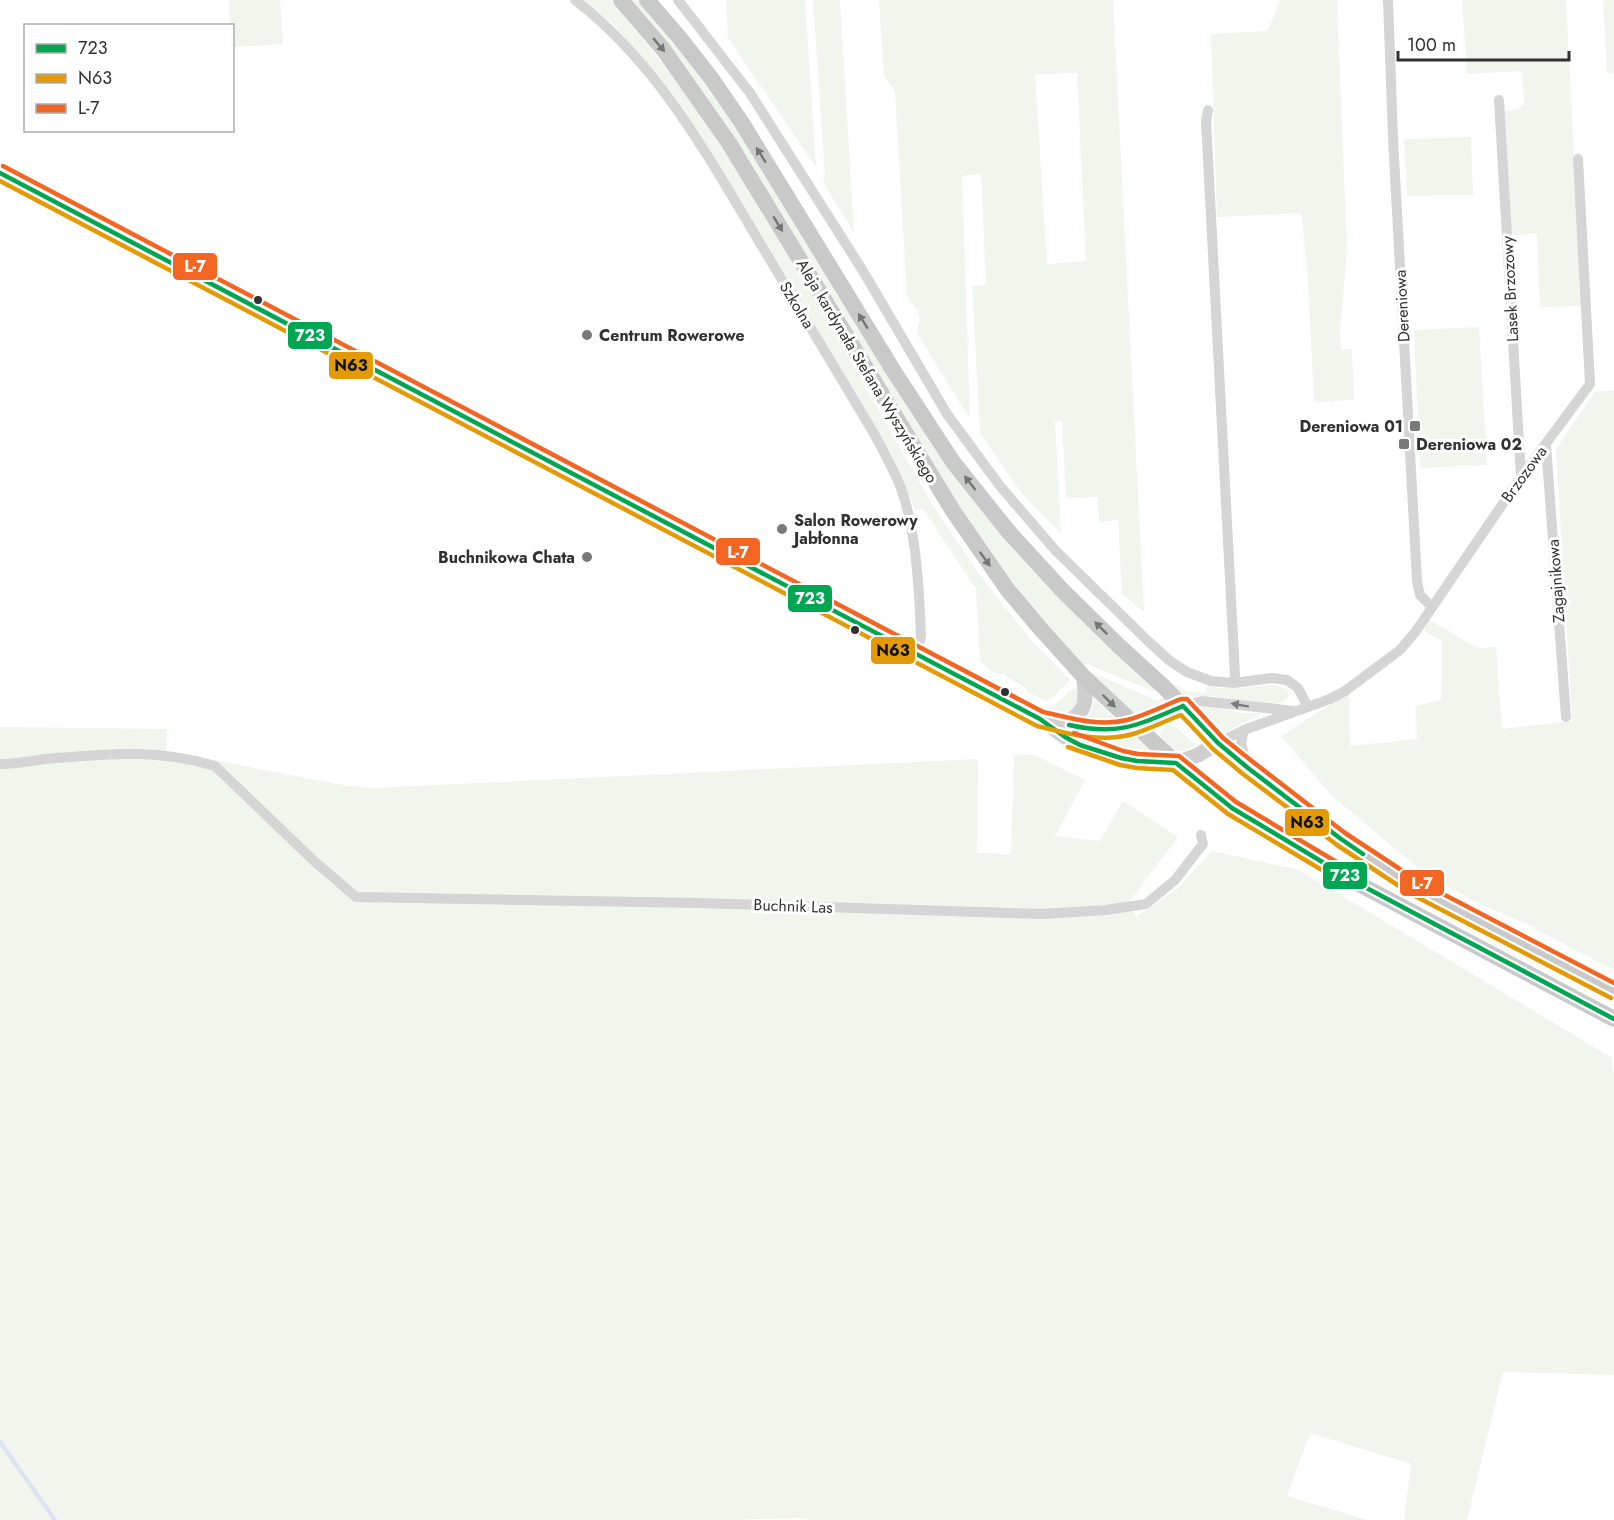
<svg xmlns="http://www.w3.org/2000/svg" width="1614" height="1520" font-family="Jost,sans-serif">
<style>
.green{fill:#f0f5ed;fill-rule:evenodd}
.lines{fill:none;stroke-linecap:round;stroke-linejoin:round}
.stream{stroke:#dbe3f2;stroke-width:4}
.street{stroke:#d5d5d5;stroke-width:10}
.secondary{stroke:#cfcfcf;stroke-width:15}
.primary{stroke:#c9c9c9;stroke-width:16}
.bus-1-casing{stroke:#fff;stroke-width:9}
.bus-2-casing{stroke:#fff;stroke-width:9}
.bus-3-casing{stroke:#fff;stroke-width:9}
.bus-1{stroke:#00a651;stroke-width:4.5}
.bus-2{stroke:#e39a05;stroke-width:4.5}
.bus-3{stroke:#f26522;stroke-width:4.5}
.oneway{fill:#757575}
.oneway2{fill:#7b7b7b}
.bus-dot{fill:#313131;stroke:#fff;stroke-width:2}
.poi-dot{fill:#797979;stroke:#fff;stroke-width:2}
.labels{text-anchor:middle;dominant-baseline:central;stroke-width:6;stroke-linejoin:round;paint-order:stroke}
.street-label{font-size:16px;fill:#313131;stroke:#fff}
.poi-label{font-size:16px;font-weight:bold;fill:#313131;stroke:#fff;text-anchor:start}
.line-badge{stroke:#fff;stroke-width:2}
.badge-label{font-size:16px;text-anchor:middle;font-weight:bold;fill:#fff}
.pale-badge-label{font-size:16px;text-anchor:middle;font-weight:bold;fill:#111}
</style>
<rect width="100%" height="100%" fill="#fff"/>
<path class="green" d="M229 0H280L283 44 233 47 232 26 230 25Z
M583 0H611L664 65 712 131 786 248 932 504 984 581 1031 640 1070 680 1050 700 1046 701 1029 693 1025 688 1003 674 992 672 980 661 976 589 923 509 915 510 893 457 774 256 701 137 655 73 614 25Z
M629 0H638L685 57 755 155 920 424 1155 689 1153 691 1087 664 1084 666 1031 607 991 555 949 492 748 158 705 95Z
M726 0H805L816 167 728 38Z
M813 0H840L854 233 823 182 825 175Z
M879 0H1113L1144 612 1122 594 1118 520 1099 522 1097 497 1066 498 1062 421H1055L1061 533 1023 495 980 433 972 286 986 285 981 174 962 176 970 419 916 332C925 313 916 311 907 296L895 93 893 88 884 76ZM1077 73 1086 261 1047 264 1035 74Z
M1280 0H1337L1347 252 1340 331 1341 350 1352 349 1354 400 1334 401 1332 405V401L1314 402 1307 265 1301 213 1217 217 1211 34 1268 31Z
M1462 0H1566L1582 306 1540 307 1537 234 1510 235 1503 111 1517 110 1524 104 1522 71 1467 74Z
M1603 0H1614V73L1607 74Z
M1471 137 1473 195 1407 196 1404 139Z
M1479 327 1487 465 1420 468 1414 330Z
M1614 390V970L1522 922 1467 898 1418 868 1330 794 1281 736 1349 693 1350 746 1417 739 1416 706 1441 700 1442 641 1424 631 1429 620 1478 648 1496 647 1502 729 1572 721 1556 449 1595 392Z
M1093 673 1158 701 1163 697 1170 704 1136 717 1092 674Z
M1174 684 1189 692 1205 693 1207 686C1218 688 1229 689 1240 688 1256 687 1273 681 1287 689L1289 697C1272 715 1231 697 1209 696 1201 695 1193 697 1185 697L1172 686Z
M1077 688 1080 692 1079 707 1063 716 1046 708C1060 706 1064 691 1077 688Z
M1094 699 1118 721 1110 723 1086 721 1091 712Z
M1208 705 1242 713H1261V715L1247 721 1225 733 1196 706Z
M1168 725 1176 727 1195 745C1182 758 1166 749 1160 733L1163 728Z
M0 727 167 729 166 751 348 786 373 788 978 759 977 853 1011 854 1014 755H1034L1085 780 1055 836 1100 841 1123 801 1178 837 1129 902 1136 917 1178 888 1212 851 1299 870 1612 1058 1613 1073H1614V1375L1503 1372 1467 1520H1404L1411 1464 1310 1433 1287 1496 1367 1520H810L804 1518 728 1520H0Z
M1134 736 1155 754V756L1124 752 1085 738 1109 739Z"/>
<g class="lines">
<path class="stream" d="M0 1442 55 1520"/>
<path class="street" d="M575 0C654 60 704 149 754 233 794 299 833 366 873 432 884 452 896 473 903 494 917 539 919 589 921 636L920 641 914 653
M678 0 750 93 863 271 947 414 1000 486 1055 550 1149 642 1170 661 1187 672 1211 681 1234 683 1272 678 1287 680 1298 688 1308 707
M1388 0 1393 138 1417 581 1420 595 1432 607
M1499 100 1521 477
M1208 110 1206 121 1235 675 1234 683
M1546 445 1566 717
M1183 706 1202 701 1294 711
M1244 730 1241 743 1247 765
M1218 743 1244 730 1330 699 1345 691 1400 650 1416 631 1521 477 1590 384 1578 159
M0 764C16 764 30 761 46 759 105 754 157 748 215 766L313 860 356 897 699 903 1041 914 1106 910 1146 904 1175 880 1203 844 1201 835"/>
<path class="secondary" d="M0 173 453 410 779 583 1040 719 1065 737 1080 745 1121 758 1137 761 1176 763 1198 755 1218 743
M1046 720C1067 724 1090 732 1111 730 1136 728 1160 715 1183 706
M1063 724C1088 712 1086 703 1084 677"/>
<path class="primary" d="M621 0 663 49 729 143 953 511 1007 589 1039 627 1083 676 1176 763 1232 808 1359 884 1614 1019
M647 0 679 37 711 78 742 123 893 370 953 462 1008 531 1062 590 1119 646 1164 687 1218 743 1248 768 1341 839 1414 887 1614 991"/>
<g class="bus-1-casing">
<path id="bus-1" d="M0 173 1040 719 1065 737 1080 745 1121 758 1137 761 1176 763 1232 808 1359 884 1614 1019
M1183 706 1218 743 1248 768 1341 839 1363 854
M1069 725C1119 736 1138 725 1183 706"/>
</g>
<g class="bus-2-casing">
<path id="bus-2" d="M0 181 1037 726C1069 734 1101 743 1133 734 1150 729 1165 721 1181 715L1213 749 1243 774 1337 845 1411 894 1611 998
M1068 747 1120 765 1137 768 1173 770 1228 814 1342 882"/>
</g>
<g class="bus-3-casing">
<path id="bus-3" d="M3 166 1043 712C1071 718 1099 727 1127 720 1146 715 1163 706 1181 699H1187L1223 738 1253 762 1345 833 1418 881 1614 983
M1074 733 1123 751 1138 754 1179 756 1236 802 1350 870"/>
</g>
<use href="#bus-1" class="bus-1"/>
<use href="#bus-2" class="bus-2"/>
<use href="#bus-3" class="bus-3"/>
</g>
<defs><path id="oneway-solid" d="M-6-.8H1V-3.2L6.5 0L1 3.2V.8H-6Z" transform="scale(1.5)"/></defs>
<g class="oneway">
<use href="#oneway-solid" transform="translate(659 45) rotate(50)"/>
<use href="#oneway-solid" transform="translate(761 155) rotate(-122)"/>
<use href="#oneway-solid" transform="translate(778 224) rotate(59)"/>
<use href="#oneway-solid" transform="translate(863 321) rotate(-122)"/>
<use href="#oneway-solid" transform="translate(970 483) rotate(-128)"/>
<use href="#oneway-solid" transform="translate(985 559) rotate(54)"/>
<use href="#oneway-solid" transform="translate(1101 628) rotate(-135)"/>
<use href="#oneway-solid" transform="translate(1109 701) rotate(44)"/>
</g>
<use class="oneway2" href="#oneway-solid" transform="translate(1240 705) rotate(-170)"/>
<g class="bus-dot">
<circle cx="258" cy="300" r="5"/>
<circle cx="855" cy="630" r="5"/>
<circle cx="1005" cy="692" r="5"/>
</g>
<g class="poi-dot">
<circle cx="587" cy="335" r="6"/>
<rect x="1409" y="420" width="12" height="12" rx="3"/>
<rect x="1398" y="438" width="12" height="12" rx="3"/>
<circle cx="782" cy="529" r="6"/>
<circle cx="587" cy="557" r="6"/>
</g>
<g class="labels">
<g class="street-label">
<text transform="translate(1510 289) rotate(-93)">Lasek Brzozowy</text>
<text transform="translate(797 305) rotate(59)">Szkolna</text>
<text transform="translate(1402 306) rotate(-93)">Dereniowa</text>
<text transform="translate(867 371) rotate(59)">Aleja kardynała Stefana Wyszyńskiego</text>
<text transform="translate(1524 474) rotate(-54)">Brzozowa</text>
<text transform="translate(1556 581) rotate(-94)">Zagajnikowa</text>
<text transform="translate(793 906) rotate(2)">Buchnik Las</text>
</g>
<g class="poi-label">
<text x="599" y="335">Centrum Rowerowe</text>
<text x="1403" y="426" text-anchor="end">Dereniowa 01</text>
<text x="1416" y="444">Dereniowa 02</text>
<text x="794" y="520">Salon Rowerowy<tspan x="794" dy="18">Jabłonna</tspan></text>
<text x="575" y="557" text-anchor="end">Buchnikowa Chata</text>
</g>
</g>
<g class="line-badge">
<rect x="172" y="252" width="46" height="29" rx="6" fill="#f26522"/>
<rect x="287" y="321" width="46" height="29" rx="6" fill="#00a651"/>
<rect x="328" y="351" width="46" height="29" rx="6" fill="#e39a05"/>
<rect x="715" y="537" width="46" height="29" rx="6" fill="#f26522"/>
<rect x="787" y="584" width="46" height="29" rx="6" fill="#00a651"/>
<rect x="870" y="636" width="46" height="29" rx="6" fill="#e39a05"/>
<rect x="1284" y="808" width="46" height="29" rx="6" fill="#e39a05"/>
<rect x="1322" y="861" width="46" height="29" rx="6" fill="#00a651"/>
<rect x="1399" y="869" width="46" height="28" rx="6" fill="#f26522"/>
</g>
<g class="badge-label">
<text x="195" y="272">L-7</text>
<text x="310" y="341">723</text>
<text x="738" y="558">L-7</text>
<text x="810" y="604">723</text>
<text x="1345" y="881">723</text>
<text x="1422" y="889">L-7</text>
</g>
<g class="pale-badge-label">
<text x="351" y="371">N63</text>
<text x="893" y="656">N63</text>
<text x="1307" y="828">N63</text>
</g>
<rect x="24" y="24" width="210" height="108" fill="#ffffff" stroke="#adadad" stroke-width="1.5"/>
<rect x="36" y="44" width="30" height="9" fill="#00a651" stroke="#adadad" stroke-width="1.5"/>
<text x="78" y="54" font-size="18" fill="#313131">723</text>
<rect x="36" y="74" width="30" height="9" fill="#e39a05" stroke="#adadad" stroke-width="1.5"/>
<text x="78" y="84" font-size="18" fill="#313131">N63</text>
<rect x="36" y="104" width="30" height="9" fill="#f26522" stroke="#adadad" stroke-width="1.5"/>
<text x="78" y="114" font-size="18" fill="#313131">L-7</text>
<path d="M1398 51v9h171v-9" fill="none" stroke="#313131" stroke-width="3"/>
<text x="1407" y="51" font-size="18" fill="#313131" stroke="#ffffff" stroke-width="4.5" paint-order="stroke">100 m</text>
</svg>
